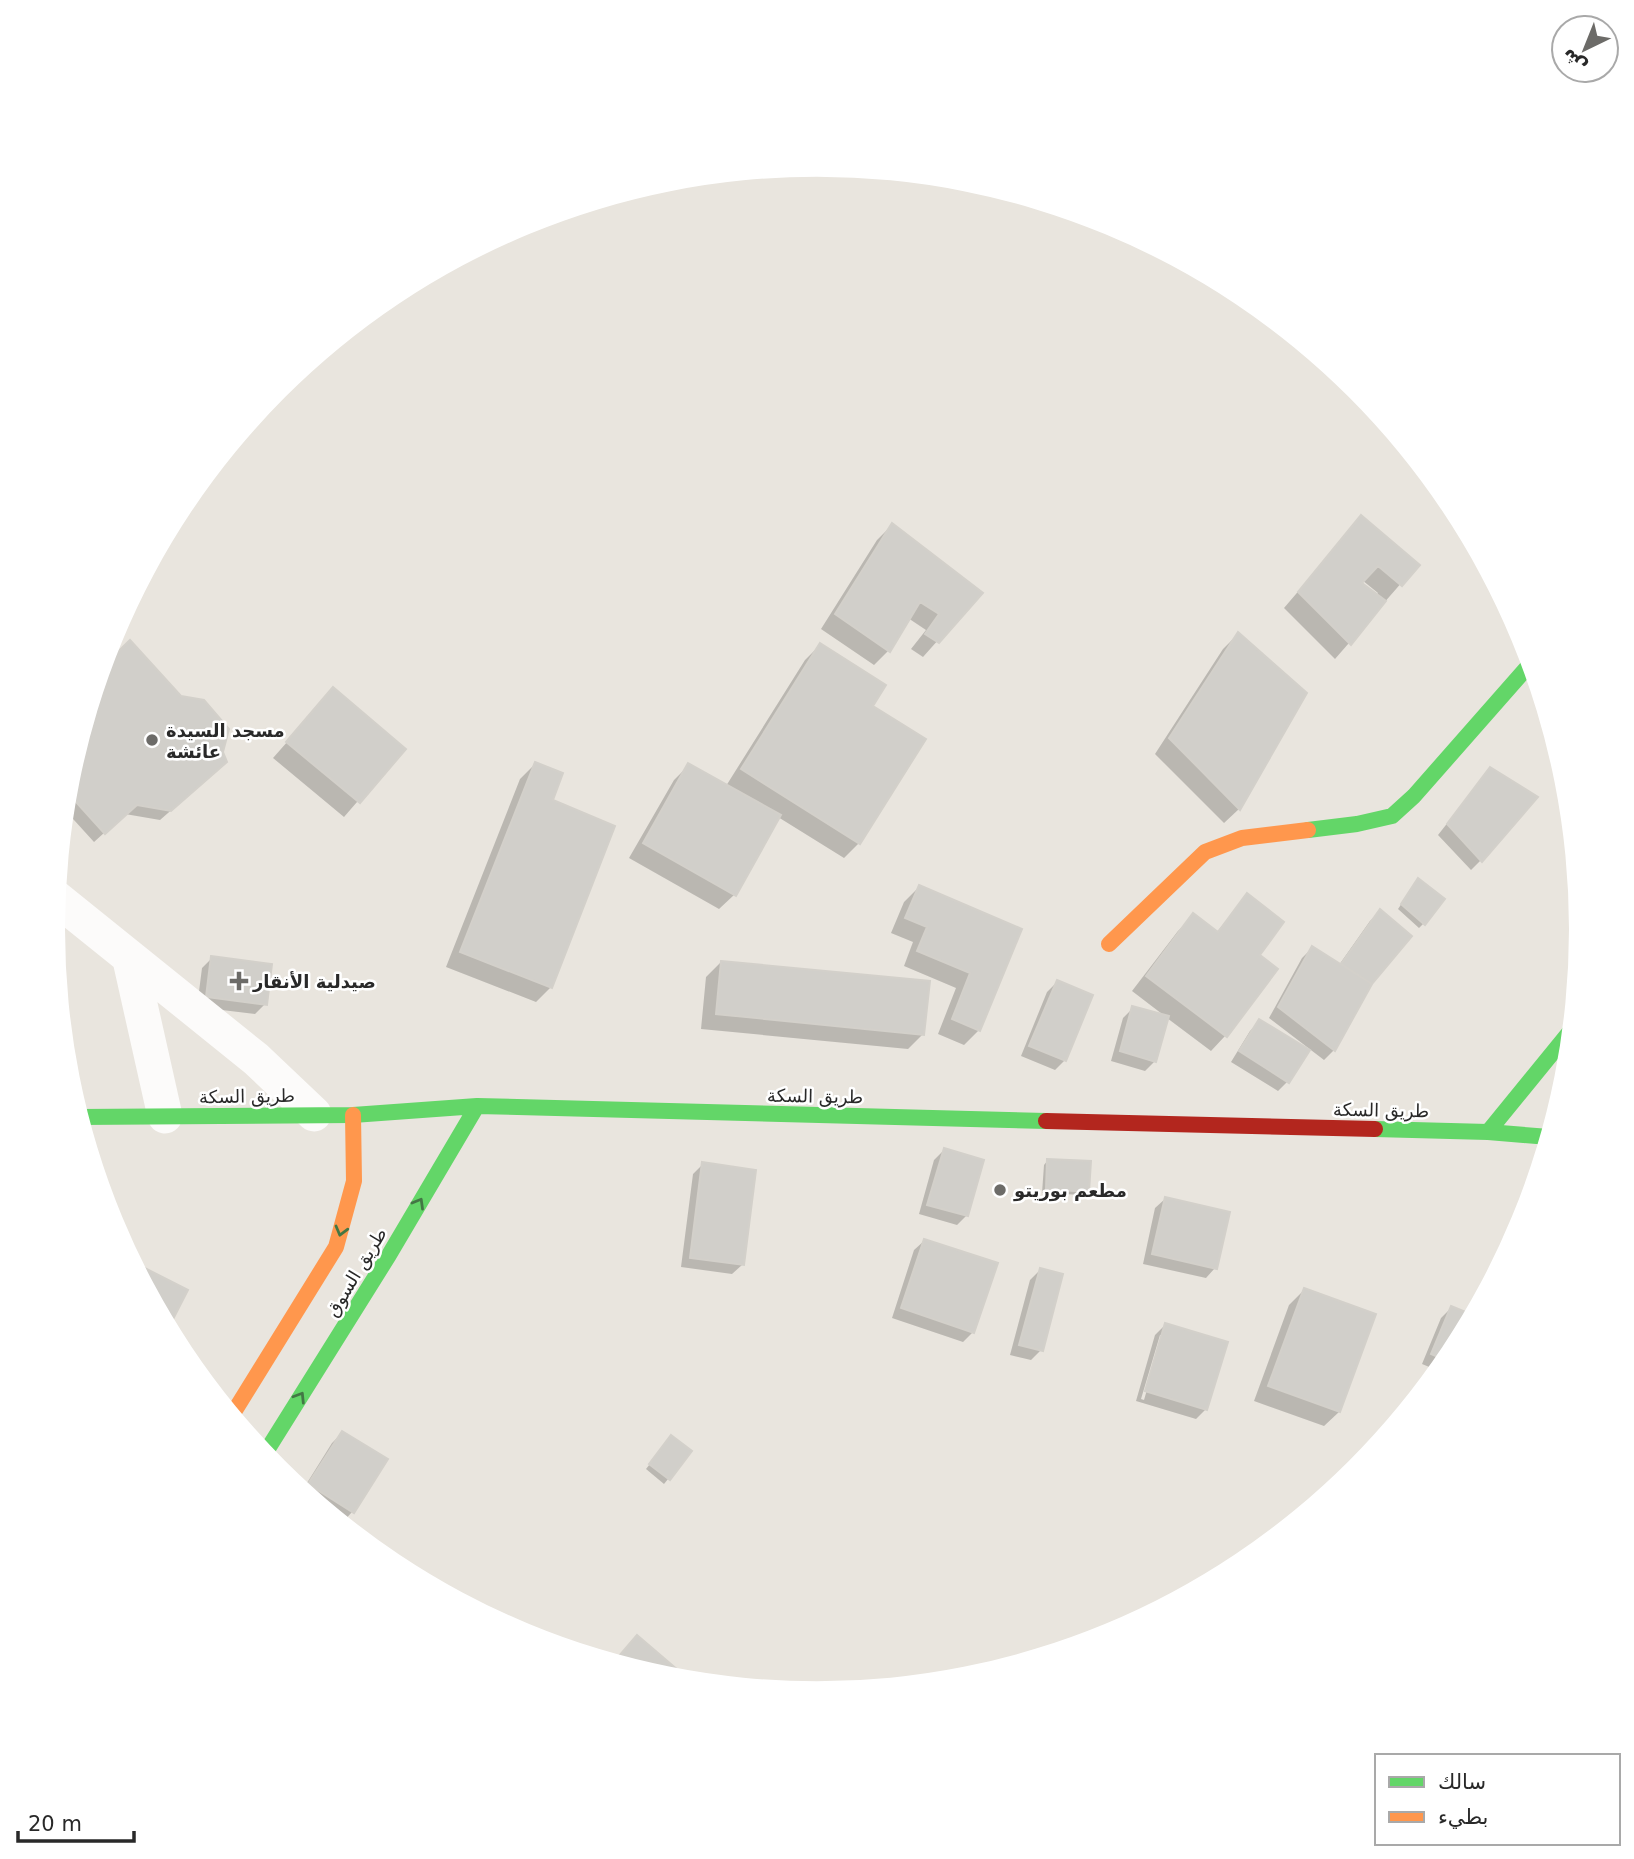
<svg xmlns="http://www.w3.org/2000/svg" width="1634" height="1859" font-family="'DejaVu Sans',Vazirmatn,sans-serif">
<style>
.shadow{fill:#0003;fill-rule:evenodd}
.building{fill:#d1cfca;stroke:#d3d0ca;stroke-width:2}
.lines{fill:none;stroke-linecap:round;stroke-linejoin:round}
.street{stroke:#fcfbfa;stroke-width:35}
.fast{stroke:#63d668;stroke-width:16}
.slow{stroke:#ff974d;stroke-width:16}
.jam{stroke:#b3261e;stroke-width:16}
.oneway{stroke:#437745}
.poi-dot{fill:#6c6b68;stroke:#fff;stroke-width:2.5}
.labels{text-anchor:middle;dominant-baseline:central;stroke-width:5;stroke-linejoin:round;paint-order:stroke}
.poi-label{font-size:18px;font-weight:bold;fill:#292929;stroke:#fff;text-anchor:start}
.street-label{font-size:18px;fill:#292929;stroke:#fff}
</style>
<rect width="100%" height="100%" fill="#e9e5de"/>
<path class="shadow" d="M1361 518 1417 565 1335 659 1284 608ZM1362 580 1378 593 1376 596 1359 583Z
M892 525 980 593 923 657 911 649 926 630 908 618 888 651 874 665 821 629 877 540Z
M1238 634 1239 809 1224 823 1155 754 1223 649Z
M130 643 215 772 160 820 125 814 94 842 64 809 67 780 101 670Z
M820 645 870 707 859 843 844 858 778 817 734 895 719 909 629 858 674 780 689 765 726 786 805 660Z
M333 690 403 749 344 817 273 758Z
M535 764 550 801 551 987 536 1002 446 967 520 779Z
M1490 769 1481 860 1471 870 1438 835Z
M1414 885 1424 923 1419 928 1398 909Z
M919 887 1020 930 979 1030 964 1045 938 1034 956 988 904 966 913 942 891 933 904 902Z
M1247 896 1257 955 1276 969 1225 1036 1211 1051 1167 1018 1155 1061 1145 1071 1111 1061 1123 1018 1133 1008 1166 1017 1132 991 1178 931 1193 916 1216 933Z
M1380 912 1371 983 1334 1050 1324 1060 1269 1018 1302 958 1312 948 1339 965 1370 921Z
M212 958 265 1004 255 1014 197 1007 202 968Z
M721 962 923 1034 908 1049 701 1029 706 977Z
M1057 982 1065 1060 1055 1070 1021 1056 1047 992Z
M1260 1021 1288 1081 1278 1091 1231 1062 1250 1031Z
M944 1150 967 1215 957 1225 919 1214 934 1160Z
M1048 1160 1088 1191 1083 1195 1042 1193 1044 1165Z
M703 1164 742 1265 732 1274 681 1267 693 1174Z
M1165 1199 1215 1268 1206 1278 1143 1264 1155 1208Z
M924 1241 973 1332 963 1342 892 1318 914 1250Z
M1040 1270 1041 1350 1031 1360 1010 1355 1030 1280Z
M1304 1290 1339 1412 1324 1426 1254 1401 1289 1305Z
M1451 1308 1473 1317 1452 1355 1439 1371 1422 1364 1441 1318Z
M1165 1325 1206 1409 1196 1419 1136 1401 1155 1335ZM1160 1335H1163L1144 1400 1141 1399Z
M342 1433 385 1460 352 1512 343 1522 302 1491 332 1443Z
M667 1442 690 1452 664 1484 646 1469Z"/>
<path class="building" d="M1361 515 1420 565 1402 586 1378 566 1362 583 1386 601 1351 645 1298 592Z
M892 523 983 593 939 643 925 634 939 614 920 602 890 652 835 614Z
M1238 632 1307 693 1240 810 1169 738Z
M130 640 181 696 204 700 229 729 223 752 227 762 171 811 137 805 105 834 66 791 67 780 102 667Z
M820 643 886 685 873 706 926 739 860 844 741 769Z
M333 687 406 749 360 803 286 742Z
M535 762 563 773 553 800 615 826 552 988 460 952Z
M688 763 781 815 736 896 643 843Z
M1490 767 1538 797 1482 862 1447 824Z
M1418 878 1445 899 1425 925 1401 904Z
M919 885 1022 929 980 1031 952 1019 970 973 917 951 927 927 905 918Z
M1247 893 1284 922 1260 955 1278 969 1227 1037 1146 976 1193 913 1218 932Z
M1380 909 1412 936 1372 984 1341 964Z
M1312 946 1372 984 1335 1051 1278 1007Z
M211 956 272 964 267 1005 206 997Z
M721 961 930 981 924 1035 716 1014Z
M1057 980 1093 995 1066 1061 1029 1046Z
M1132 1006 1169 1016 1156 1062 1120 1051Z
M1259 1019 1310 1050 1289 1083 1239 1051Z
M944 1148 984 1160 968 1216 927 1205Z
M1047 1159 1091 1161 1089 1192 1046 1189Z
M702 1162 756 1170 744 1265 690 1258Z
M1165 1197 1230 1212 1217 1269 1152 1254Z
M924 1239 998 1263 974 1333 901 1308Z
M131 1261 188 1290 168 1329Z
M1040 1268 1063 1274 1043 1351 1019 1345Z
M1304 1288 1376 1314 1340 1412 1268 1386Z
M1451 1306 1473 1315 1447 1361 1431 1354Z
M1165 1323 1228 1342 1207 1410 1145 1391Z
M342 1431 388 1459 354 1513 308 1484Z
M671 1435 692 1451 670 1480 649 1464Z
M637 1635 692 1682 667 1679 613 1663Z"/>
<g class="lines">
<path class="street" d="M56 898 256 1059 314 1114
M130 960 165 1116"/>
<path class="fast" d="M1308 830 1357 824 1392 816 1414 796 1531 663
M79 1117 353 1115 477 1106 1046 1121
M1375 1129 1488 1132 1549 1137
M1488 1132 1572 1029
M264 1455 389 1255 477 1106"/>
<path class="slow" d="M1109 944 1205 852 1242 838 1308 830
M232 1415 336 1247 354 1181 353 1115"/>
<path class="jam" d="M1046 1121 1375 1129"/>
</g>
<defs><path id="oneway-chevron" d="M-2-3.5L2.5 0L-2 3.5" fill="none" stroke-width="1.6" stroke-linecap="round" stroke-linejoin="round" transform="scale(1.75)"/></defs>
<g class="oneway">
<use href="#oneway-chevron" transform="translate(419 1203) rotate(-60)"/>
<use href="#oneway-chevron" transform="translate(341 1231) rotate(105)"/>
<use href="#oneway-chevron" transform="translate(300 1397) rotate(-58)"/>
</g>
<g class="poi-dot">
<circle cx="152" cy="740" r="7"/>
<path d="M235.5 970.5h7v7h7v7h-7v7h-7v-7h-7v-7h7z"/>
<circle cx="1000" cy="1190" r="7"/>
</g>
<g class="labels">
<g class="poi-label">
<text x="166" y="730">مسجد السيدة<tspan x="166" dy="21">عائشة</tspan></text>
<text x="253" y="981">صيدلية الأنقار</text>
<text x="1014" y="1190">مطعم بوريتو</text>
</g>
<g class="street-label">
<text transform="translate(247 1096) rotate(-1)">طريق السكة</text>
<text transform="translate(815 1096) rotate(1)">طريق السكة</text>
<text transform="translate(1381 1110) rotate(1)">طريق السكة</text>
<text transform="translate(356 1272) rotate(-59)">طريق السوق</text>
</g>
</g>
<path d="M0 0H1634V1859H0ZM65 929a752 752 0 1 1 1504 0a752 752 0 1 1-1504 0Z" fill="#fff" fill-rule="evenodd"/>
<rect x="1375" y="1754" width="245" height="91" fill="#ffffff" stroke="#a9a9a9" stroke-width="2"/>
<rect x="1389" y="1777" width="35" height="10" fill="#63d668" stroke="#a9a9a9" stroke-width="2"/>
<text x="1438" y="1789" font-size="21" fill="#292929">سالك</text>
<rect x="1389" y="1812" width="35" height="10" fill="#ff974d" stroke="#a9a9a9" stroke-width="2"/>
<text x="1438" y="1824" font-size="21" fill="#292929">بطيء</text>
<g transform="translate(1585 49) rotate(223)"><circle r="33" fill="#ffffff" stroke="#a9a9a9" stroke-width="2"/>
<path d="M0-5L12 26L0 18L-12 26Z" fill="#6c6b68"/>
<text y="-10" font-size="19" font-weight="bold" text-anchor="middle" fill="#292929">ش</text>
</g>
<path d="M18 1831v10h116v-10" fill="none" stroke="#292929" stroke-width="3.5"/>
<text x="28" y="1831" font-size="21" fill="#292929" stroke="#ffffff" stroke-width="5" paint-order="stroke">20 m</text>
</svg>
